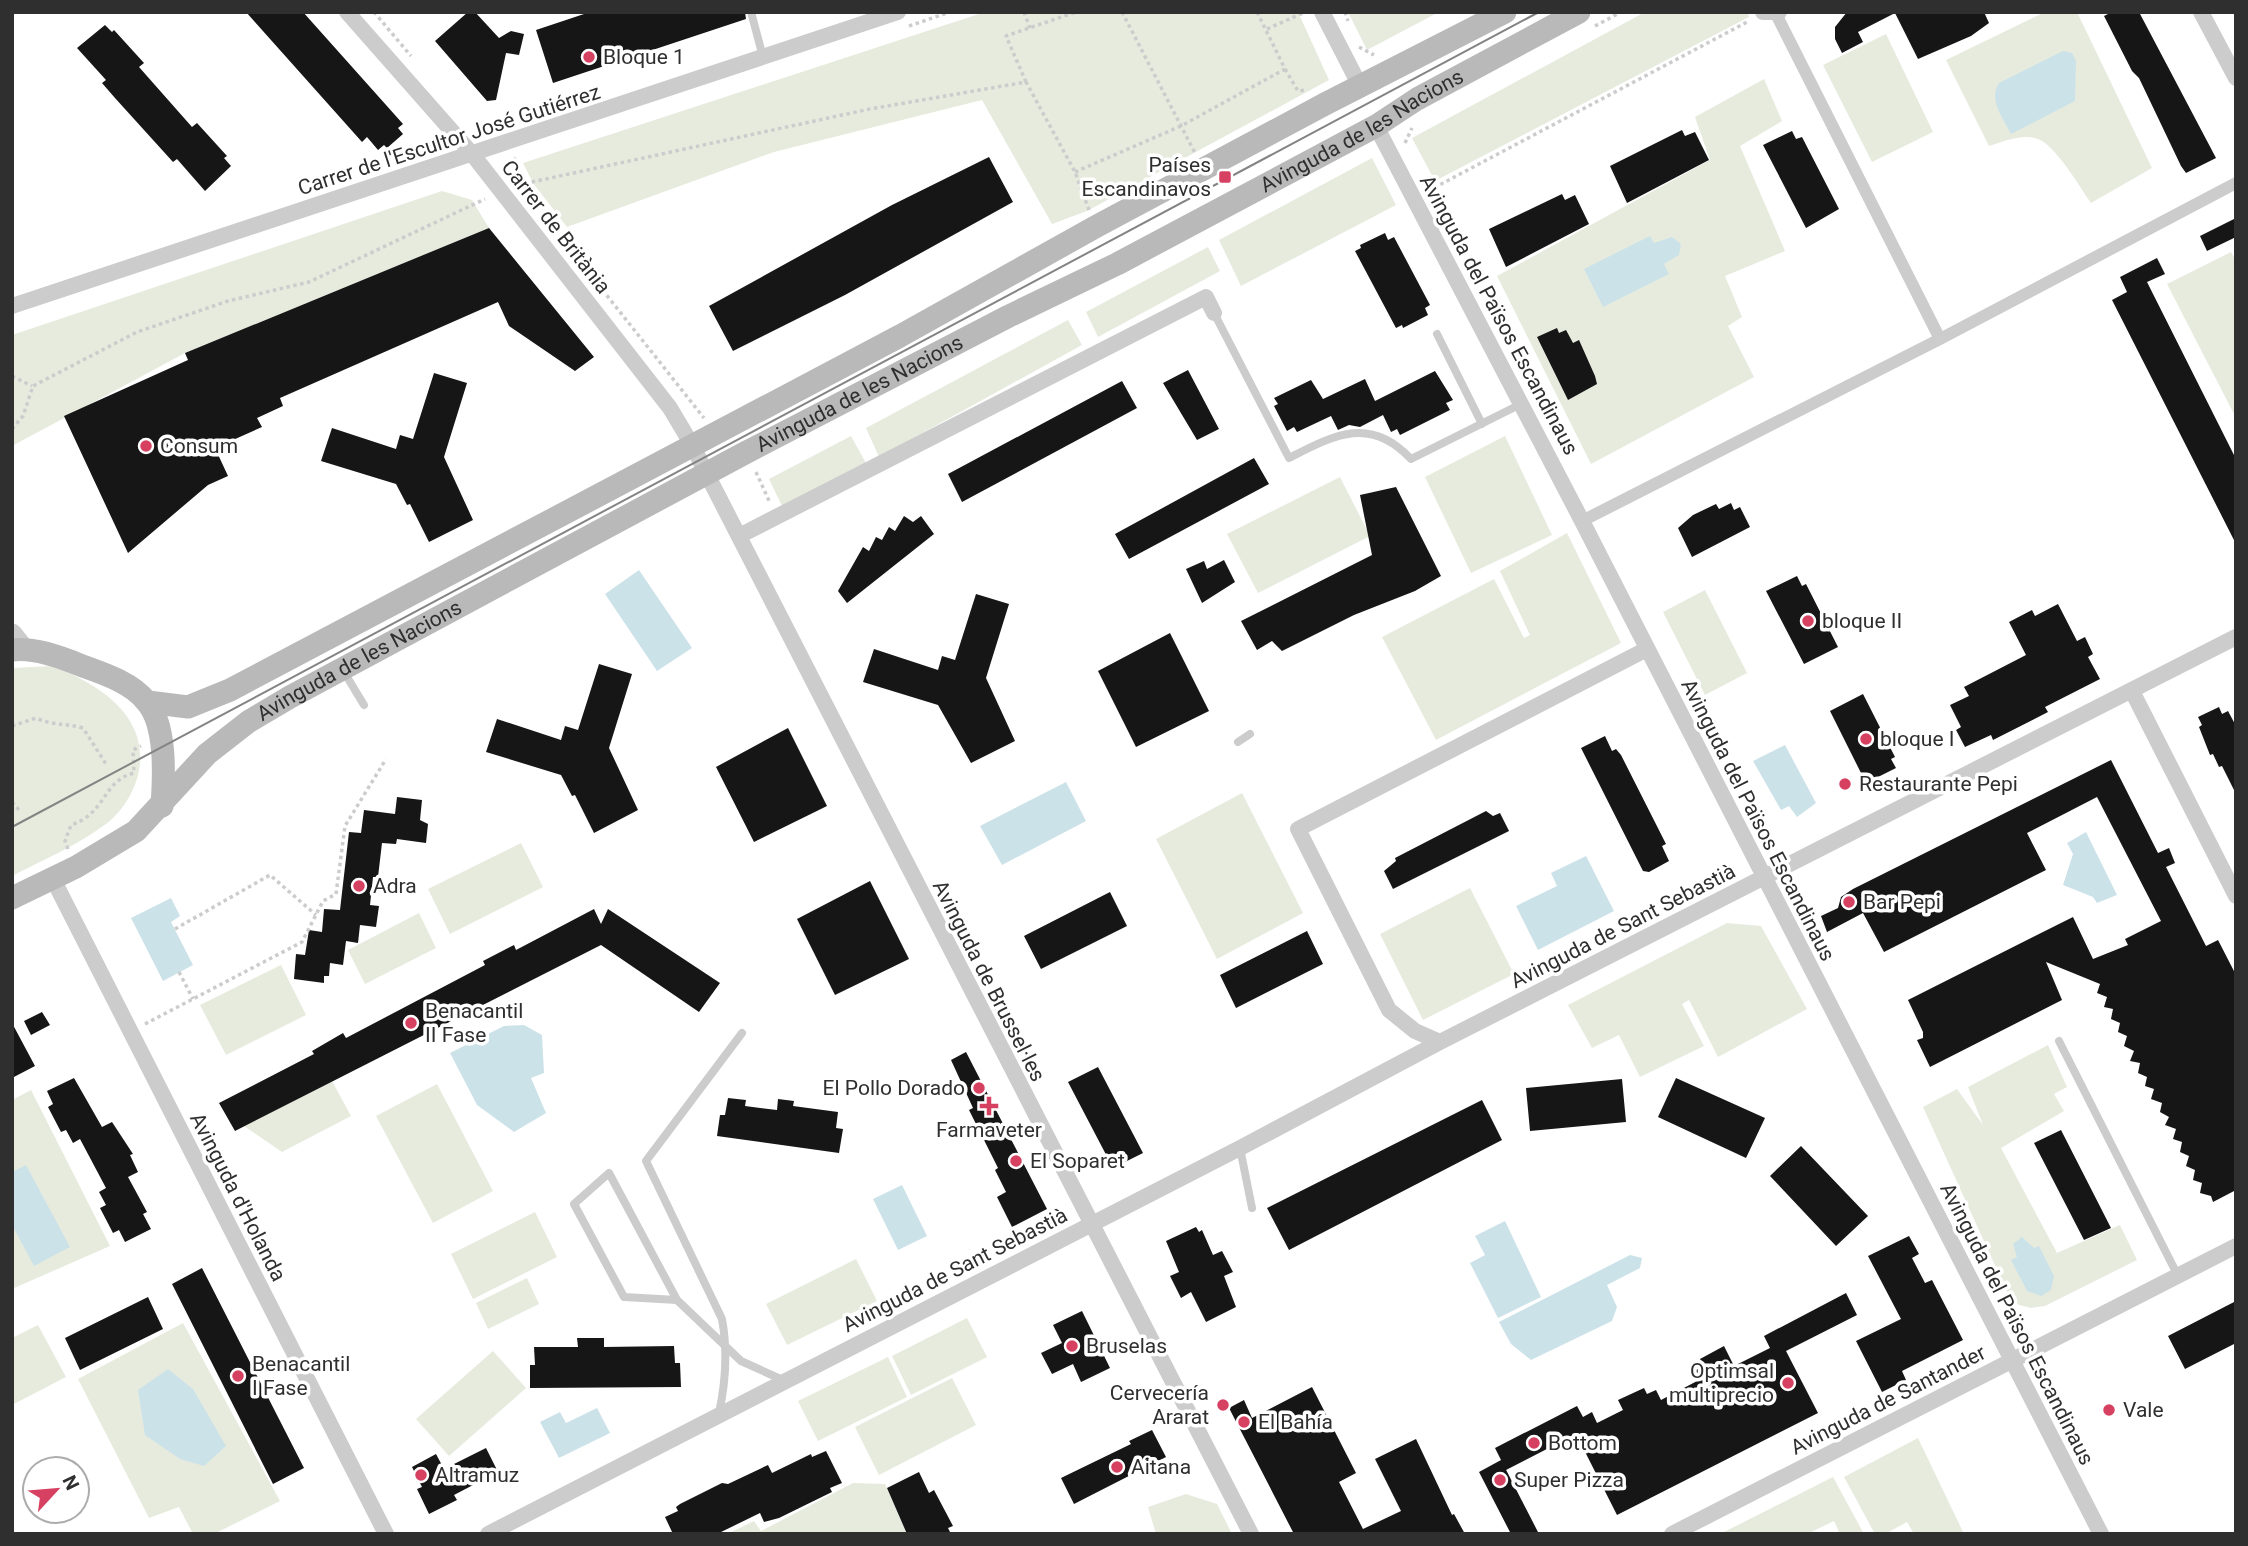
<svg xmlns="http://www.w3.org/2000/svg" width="2248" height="1546" font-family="Roboto,sans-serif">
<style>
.green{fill:#e7ebde}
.water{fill:#cce2e9}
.building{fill:#161616}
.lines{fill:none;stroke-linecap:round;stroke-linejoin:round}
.path{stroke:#ccc;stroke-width:3.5;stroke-dasharray:3.5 3.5;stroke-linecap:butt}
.service{stroke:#ccc;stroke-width:8}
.pedestrian{stroke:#ccc;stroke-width:12}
.minor{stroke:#ccc;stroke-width:16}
.tertiary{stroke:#ccc;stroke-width:21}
.secondary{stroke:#b9b9b9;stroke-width:23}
.tram{stroke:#848484;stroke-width:2}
.poi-dot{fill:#d74161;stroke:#fff;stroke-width:2.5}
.labels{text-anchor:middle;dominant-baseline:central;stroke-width:7;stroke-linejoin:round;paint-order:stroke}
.poi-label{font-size:21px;fill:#2f2f2f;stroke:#fff;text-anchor:start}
.street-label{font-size:21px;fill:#2f2f2f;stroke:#fff}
</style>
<rect width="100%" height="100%" fill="#fff"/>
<path class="green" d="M985 12H1298L1329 80 1087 211 1052 224 982 100 774 152 567 227 533 183 523 163Z
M1348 12H1439L1367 50Z
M1645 12H1748L1749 17 1435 181 1412 138Z
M2045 12H2077L2152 168 2091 203C2080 187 2055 145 2038 139 2023 133 2003 142 1989 146L1946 60Z
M1886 34 1933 132 1872 162 1823 65Z
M1764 79 1782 121 1740 146 1785 251 1725 276 1742 317 1728 326 1754 377 1591 464 1497 276 1710 160 1695 117Z
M1372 158 1396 205 1241 286 1219 240Z
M442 191 472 200 489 228 185 353 12 446V335Z
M1208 247 1220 271 1098 337 1086 312Z
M2231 252 2236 261V418L2167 284Z
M1068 320 1082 345 879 457 866 428Z
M851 436 866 463 782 506 769 479Z
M1505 436 1552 535 1471 573 1425 477Z
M1340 477 1370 536 1258 593 1227 534Z
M1567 533 1621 643 1436 740 1382 637 1494 579 1524 638 1530 635 1500 571Z
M1705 590 1747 673 1705 695 1663 612Z
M53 666C98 684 149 715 139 771 135 791 122 812 106 824 78 845 43 860 12 876V668Z
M1242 793 1303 913 1217 959 1156 839Z
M521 843 543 887 450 934 428 889Z
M1470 888 1514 974 1423 1020 1380 934Z
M419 913 436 948 365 984 348 950Z
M1727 923 1761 926 1807 1009 1718 1057 1689 1000 1682 1004 1704 1046 1640 1077 1619 1035 1592 1048 1568 1005Z
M281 965 306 1015 226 1055 200 1005Z
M2048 1045 2067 1087 2054 1094 2064 1111 2001 1148 2057 1253 2120 1225 2137 1260 2045 1306 2031 1308 2012 1303 1923 1107 1957 1089 1983 1125 1968 1087Z
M332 1081 351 1116 282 1152 244 1126Z
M437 1084 493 1191 433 1223 376 1116Z
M31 1090 110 1246 12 1289V1100Z
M535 1212 557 1257 473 1299 451 1254Z
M856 1259 877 1301 787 1345 766 1304Z
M527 1278 539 1304 488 1329 476 1303Z
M967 1318 987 1357 911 1395 892 1356Z
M183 1323 280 1501 214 1534H193L179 1507 149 1518 78 1379Z
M38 1325 66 1377 12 1405V1338Z
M493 1351 526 1388 449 1456 416 1419Z
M888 1357 907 1397 818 1441 798 1401Z
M952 1378 976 1425 879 1475 855 1427Z
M1918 1438 1964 1534H1914L1907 1522 1885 1534H1875L1844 1477Z
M1833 1477 1864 1534H1840L1834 1521 1807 1534H1720Z
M853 1483 885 1484 907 1534H727L754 1521 761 1531Z
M1186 1494 1217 1504 1232 1534H1156L1148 1507Z"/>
<path class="water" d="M2063 51 2072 53 2076 61 2075 101 2011 134C2003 118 1988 100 1999 83Z
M1650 236 1654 243 1672 237 1681 244 1679 255 1664 264 1669 274 1603 307 1584 269Z
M639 570 692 648 657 671 605 594Z
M1785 745 1816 803 1797 817 1789 806 1781 810 1753 761Z
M1066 782 1086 821 1002 865 980 826Z
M2086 832 2117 895 2097 903 2093 897 2063 885 2073 854 2067 843Z
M1586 856 1614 911 1538 950 1516 906 1557 886 1551 873Z
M171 898 180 916 171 922 193 965 163 981 131 918Z
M524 1025 542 1035 544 1073 531 1078 546 1113 514 1132 477 1105 450 1053 504 1026Z
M26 1165 70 1247 34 1266 12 1225V1172Z
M902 1185 927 1236 898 1250 873 1199Z
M1505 1221 1541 1297 1498 1318 1470 1263 1485 1255 1475 1236Z
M2022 1237 2034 1248 2039 1246 2054 1276 2051 1290 2041 1296 2027 1291 2011 1260 2017 1257 2013 1244Z
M1630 1255 1642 1258 1640 1268 1607 1285 1617 1307 1612 1321 1531 1360 1511 1344 1499 1322Z
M168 1369 193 1389 226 1446 204 1466 180 1459 145 1435 138 1390Z
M597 1408 610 1433 559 1458 540 1422 560 1412 566 1423Z"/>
<path class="building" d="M246 12H303L403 124 398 128 403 134 387 148 384 145 378 150 367 137 362 142Z
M468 12H475L499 38 511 31 524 34 519 55 506 53 496 100 487 101 435 41Z
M590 12H745L746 19 553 83 536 30Z
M1847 12H1984L1989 23 1971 36 1918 59 1895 13 1858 32 1863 42 1842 53 1835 39V27Z
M2112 12H2139L2216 158 2186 173 2181 166 2139 78 2132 71 2104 16Z
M105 25 112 32 114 30 144 63 139 67 192 127 197 123 227 156 224 158 231 166 205 191 177 159 173 162 115 98 102 83 106 80 77 48Z
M1682 130 1685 136 1695 132 1709 160 1627 203 1610 166Z
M1792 131 1796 139 1802 137 1839 209 1806 228 1763 145Z
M989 157 1013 202 845 295 733 351 709 306 892 205Z
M1562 194 1565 200 1575 195 1589 224 1506 267 1489 229Z
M2236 218V237L2207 251 2200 236Z
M489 228 594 357 575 371 509 326 498 302 280 398 283 406 257 418 262 427 215 448 228 476 208 485 128 553 64 416 188 360 185 353Z
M1385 233 1388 240 1394 237 1430 305 1425 308 1428 315 1403 328 1402 325 1396 328 1355 251 1361 248 1360 245Z
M2157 258 2165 274 2147 282 2236 459V544L2112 300 2127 292 2120 277Z
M1557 328 1559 333 1566 330 1573 343 1579 340 1595 376 1597 384 1568 400 1537 337Z
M1188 370 1219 429 1197 440 1163 383Z
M1435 371 1453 400 1446 403 1450 410 1400 435 1397 429 1391 432 1383 415 1360 427 1349 425 1338 430 1331 416 1297 432 1294 427 1287 431 1274 406 1278 404 1274 398 1311 380 1323 399 1365 379 1375 401Z
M434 373 467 383 444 457 473 520 429 542 410 504 407 505 396 484 321 461 332 428 396 449 400 435 413 439Z
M1122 381 1137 408 962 502 948 474Z
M1254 458 1269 484 1129 559 1115 534Z
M1396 487 1441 576 1415 591 1354 615 1282 651 1272 641 1257 650 1241 621 1372 555 1360 495Z
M1731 503 1734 510 1740 507 1750 527 1692 557 1678 528 1693 515 1716 504 1719 509Z
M904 516 913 522 921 516 934 534 847 603 838 591 863 547 869 551 876 537 882 540 889 527 895 531Z
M1224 560 1235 582 1202 603 1186 569 1204 561 1207 569Z
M1797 576 1802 586 1806 584 1838 647 1804 664 1766 591Z
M976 594 1009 604 986 678 1015 741 971 763 938 705 863 682 874 649 938 670 942 656 955 660Z
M2058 604 2077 641 2085 637 2093 654 2088 657 2100 679 2045 707 2048 712 1993 740 1991 735 1965 747 1956 730 1961 727 1950 705 1969 696 1964 687 2026 655 2009 622 2032 610 2035 616Z
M1170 633 1209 711 1136 747 1098 671Z
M599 664 632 674 609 748 638 810 594 833 575 795 572 796 561 775 486 752 497 719 561 740 565 726 578 730Z
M1863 694 1895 757 1891 759 1896 768 1866 783 1830 711Z
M2219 707 2222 714 2228 711 2236 726V794L2222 766 2219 767 2213 754 2210 755 2199 727 2202 725 2198 717Z
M788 728 827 806 754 842 716 767Z
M1605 736 1612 751 1616 749 1621 755 1666 844 1662 846 1669 861 1649 872 1643 871 1581 748Z
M2111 760 2158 853 2169 848 2175 863 2166 867 2206 946 2218 940 2236 975V1190L2213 1202 2211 1196 2200 1193 2202 1183 2193 1180 2195 1170 2186 1166 2189 1156 2180 1152 2182 1142 2173 1139 2176 1129 2165 1125 2169 1117 2160 1112 2162 1103 2151 1099 2154 1089 2145 1086 2147 1077 2138 1073 2140 1063 2130 1061 2134 1051 2124 1046 2127 1036 2118 1032 2120 1023 2111 1019 2113 1009 2104 1007 2107 997 2097 993 2100 984 2046 962 2062 1000 1930 1067 1917 1040 1923 1038V1032L1908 1000 2073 917 2093 959 2128 945 2125 939 2161 921 2097 797 2027 833 2046 870 1884 952 1863 913 1827 932 1821 916 1838 908 1841 897 1853 889Z
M397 797 422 800 420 820 428 824 426 843 397 839 396 844 382 843 378 877H373L370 905 379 906 376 927 360 925 358 943 346 941 343 965 330 963 329 976H324V983L294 979 296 954 305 955 309 930 322 932 324 909 340 910 349 832 361 833 364 810 395 814Z
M1486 811 1493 816 1500 813 1509 831 1393 889 1384 871 1396 861 1395 858Z
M870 881 909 959 835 995 797 919Z
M1110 892 1127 926 1041 969 1024 936Z
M594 909 601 924 608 909 720 983 699 1012 601 945 235 1131 219 1103 314 1054 312 1051 343 1033 346 1038 485 965 483 961 514 945 516 950Z
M1307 931 1323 964 1236 1008 1220 975Z
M42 1012 50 1025 31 1035 24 1021Z
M12 1023 35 1066 12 1078Z
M966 1052 1047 1209 1012 1227 997 1197 1006 1192 995 1170 998 1168 969 1110 973 1108 951 1060Z
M1098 1067 1143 1153 1113 1168 1068 1082Z
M74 1078 102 1127 112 1122 133 1154 130 1155 138 1172 128 1177 147 1212 143 1214 151 1229 125 1242 119 1230 113 1233 100 1208 106 1205 99 1192 106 1188 80 1139 73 1143 66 1130 61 1132 48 1107 53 1104 47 1091Z
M1676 1078 1765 1118 1746 1158 1658 1117Z
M1622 1079 1626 1122 1530 1131 1526 1088Z
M728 1098 746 1100 745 1106 777 1110 778 1099 794 1101 793 1106 838 1112 836 1128 843 1129 839 1153 717 1136 720 1115H725Z
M1482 1100 1502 1140 1289 1250 1267 1208Z
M2061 1130 2111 1228 2084 1240 2034 1143Z
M1801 1146 1868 1216 1836 1246 1770 1176Z
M1196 1227 1199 1232 1202 1230 1213 1255 1222 1251 1233 1272 1224 1276 1236 1307 1206 1322 1191 1292 1181 1298 1170 1276 1179 1272 1166 1241Z
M1909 1236 1919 1254 1912 1258 1925 1283 1932 1280 1963 1340 1902 1371 1906 1380 1882 1392 1856 1341 1901 1319 1868 1256Z
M202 1268 304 1468 273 1484 172 1284Z
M1846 1293 1857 1315 1786 1351 1818 1413 1617 1515 1576 1434 1506 1470 1495 1448 1577 1406 1583 1417 1592 1412 1597 1423 1623 1410 1618 1400 1644 1388 1647 1394 1656 1390 1661 1400 1699 1380 1694 1371 1704 1366 1700 1359 1724 1346 1734 1366 1770 1348 1764 1336Z
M148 1297 163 1329 80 1370 65 1338Z
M2236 1301V1343L2185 1369 2168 1336Z
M1082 1311 1110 1368 1081 1382 1073 1364 1052 1374 1041 1353 1062 1343 1053 1325Z
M577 1338H604V1347L674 1346 675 1363H680L681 1387 530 1388V1365H535L534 1347H578Z
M1312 1387 1356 1473 1339 1482 1363 1529 1401 1511 1375 1459 1416 1439 1452 1515 1454 1514 1465 1534H1294L1229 1408 1244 1400 1252 1418Z
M1152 1430 1166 1457 1074 1504 1061 1478 1131 1444 1129 1441Z
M486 1448 498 1472 454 1495 457 1500 429 1514 417 1489 422 1487 412 1467 436 1454 444 1469Z
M826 1451 842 1483 830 1488 832 1492 779 1518 764 1522 760 1513 717 1534H673L665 1517 678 1511 676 1507 680 1504 722 1483 728 1484 768 1465 772 1473 811 1454 812 1457Z
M1501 1460 1539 1534H1511L1479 1472Z
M919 1472 929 1493 934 1490 953 1526 948 1528 951 1534H907L887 1488Z"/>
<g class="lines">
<path class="path" d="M374 12 411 56
M1024 12 1030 28
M1122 12 1195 153
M1345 12 1348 21
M909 26 950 12
M1595 26 1621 12
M1267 29 1305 12
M1359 47 1374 55
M1285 69 1298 91 1305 90
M1026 82 1006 36 1076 12
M1405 143 1412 128
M1075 172 1181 126 1285 69 1257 12
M515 179 512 162 516 158
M518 185 870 109 1026 82 1075 172 1089 210
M1428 191 1749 21
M559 235 704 418
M12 376 32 386
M12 429 23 416 33 386 137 332 228 301 309 282 485 199
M756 472 770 503
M12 726 36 718C54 726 65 723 83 728L106 764
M12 802 19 810
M68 849 65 841 71 825C107 813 102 781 134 773L133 750 141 746
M175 929 270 875 316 915
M179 972 193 999
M145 1024 302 942 323 901 336 894 345 826 386 759"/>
<path class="service" d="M751 12 763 57
M1214 313 1289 458C1334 435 1370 415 1411 459L1521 404
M1437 334 1482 424
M344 672 364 705
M1238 742 1250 734
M2059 1041 2178 1276
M1240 1148 1252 1208
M609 1173 677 1300 624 1297 574 1204Z
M677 1300 741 1361 785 1381
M719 1413C726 1381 728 1352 722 1319L646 1161 742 1033"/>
<path class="pedestrian" d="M1776 14 1940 339
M1582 521 1940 339 2236 183"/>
<path class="minor" d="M347 12 473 155 670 408 692 445 1251 1534
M1322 12 1360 86
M1763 12H1779
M2201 12 2236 78
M1376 126 1582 521 2101 1534
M12 306 898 12
M739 536 1206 297 1214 313
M2132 691 2236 896
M53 879 386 1534
M1440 1042 1415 1031 1389 1010 1298 829 1647 649
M488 1534 1240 1148 1440 1042 2236 637
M1672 1534 2236 1246"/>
<path class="tertiary" d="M12 634 24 649"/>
<g class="secondary">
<path d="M12 650C33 647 61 657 80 665 102 673 131 682 146 701 167 724 164 777 162 806"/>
<path d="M148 702 188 707 230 690 900 336 1097 226 1325 104 1505 12"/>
<path id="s1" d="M12 898 76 867 136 831 207 754 248 722 290 697 743 454 1009 316 1117 264 1376 126 1417 99 1579 12"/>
</g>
<path class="tram" d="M12 827 1539 12"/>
</g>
<g class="poi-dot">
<circle cx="589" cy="57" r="7"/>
<rect x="1218" y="170" width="14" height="14" rx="3.5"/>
<circle cx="146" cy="446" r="7"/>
<circle cx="1808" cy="621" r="7"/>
<circle cx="1866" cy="739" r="7"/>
<circle cx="1845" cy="784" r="7"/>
<circle cx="359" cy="886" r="7"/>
<circle cx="1849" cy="902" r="7"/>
<circle cx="411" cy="1023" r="7"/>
<circle cx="979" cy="1088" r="7"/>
<path d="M985.5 1095.5h7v7h7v7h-7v7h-7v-7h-7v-7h7z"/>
<circle cx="1016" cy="1161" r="7"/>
<circle cx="1072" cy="1346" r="7"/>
<circle cx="238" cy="1376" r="7"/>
<circle cx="1788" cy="1383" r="7"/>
<circle cx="1223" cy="1405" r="7"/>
<circle cx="2109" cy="1410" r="7"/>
<circle cx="1244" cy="1422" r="7"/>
<circle cx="1534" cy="1443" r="7"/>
<circle cx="1117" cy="1467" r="7"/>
<circle cx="421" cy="1475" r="7"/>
<circle cx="1500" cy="1480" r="7"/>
</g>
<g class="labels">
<g class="poi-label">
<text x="603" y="57">Bloque 1</text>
<text x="1211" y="165" text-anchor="end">Países<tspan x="1211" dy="24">Escandinavos</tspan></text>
<text x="160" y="446">Consum</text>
<text x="1822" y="621">bloque II</text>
<text x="1880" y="739">bloque I</text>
<text x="1859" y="784">Restaurante Pepi</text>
<text x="373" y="886">Adra</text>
<text x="1863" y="902">Bar Pepi</text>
<text x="425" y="1011">Benacantil<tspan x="425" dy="24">II Fase</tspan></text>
<text x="965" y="1088" text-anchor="end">El Pollo Dorado</text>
<text x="989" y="1130" text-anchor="middle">Farmaveter</text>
<text x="1030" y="1161">El Soparet</text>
<text x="1086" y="1346">Bruselas</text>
<text x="252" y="1364">Benacantil<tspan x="252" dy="24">I Fase</tspan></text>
<text x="1774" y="1371" text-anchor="end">Optimsal<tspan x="1774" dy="24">multiprecio</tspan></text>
<text x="1209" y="1393" text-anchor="end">Cervecería<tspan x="1209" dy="24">Ararat</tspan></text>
<text x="2123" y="1410">Vale</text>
<text x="1258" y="1422">El Bahía</text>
<text x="1548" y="1443">Bottom</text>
<text x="1131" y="1467">Aitana</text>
<text x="435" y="1475">Altramuz</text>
<text x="1514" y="1480">Super Pizza</text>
</g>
<g class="street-label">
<text stroke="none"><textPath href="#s1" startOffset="1559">Avinguda de les Nacions</textPath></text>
<text transform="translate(449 140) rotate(-18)">Carrer de l'Escultor José Gutiérrez</text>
<text transform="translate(556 227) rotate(52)">Carrer de Britània</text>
<text transform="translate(1499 315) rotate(62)">Avinguda del Països Escandinaus</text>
<text stroke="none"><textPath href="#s1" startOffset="992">Avinguda de les Nacions</textPath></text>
<text stroke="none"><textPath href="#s1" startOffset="425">Avinguda de les Nacions</textPath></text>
<text transform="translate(1758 820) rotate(63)">Avinguda del Països Escandinaus</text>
<text transform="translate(1623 926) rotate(-27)">Avinguda de Sant Sebastià</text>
<text transform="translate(989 981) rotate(63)">Avinguda de Brussel·les</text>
<text transform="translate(238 1197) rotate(63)">Avinguda d'Holanda</text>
<text transform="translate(955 1270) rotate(-27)">Avinguda de Sant Sebastià</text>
<text transform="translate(2017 1324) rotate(63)">Avinguda del Països Escandinaus</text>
<text transform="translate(1888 1400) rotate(-27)">Avinguda de Santander</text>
</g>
</g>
<rect width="2248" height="1546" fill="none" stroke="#2f2f2f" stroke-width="28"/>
<g transform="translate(56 1490) rotate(64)"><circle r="33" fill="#ffffff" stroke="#acacac" stroke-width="2"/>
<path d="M0-5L12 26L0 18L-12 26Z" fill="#d74161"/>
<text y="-10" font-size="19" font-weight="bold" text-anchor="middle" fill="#2f2f2f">N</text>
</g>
</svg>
